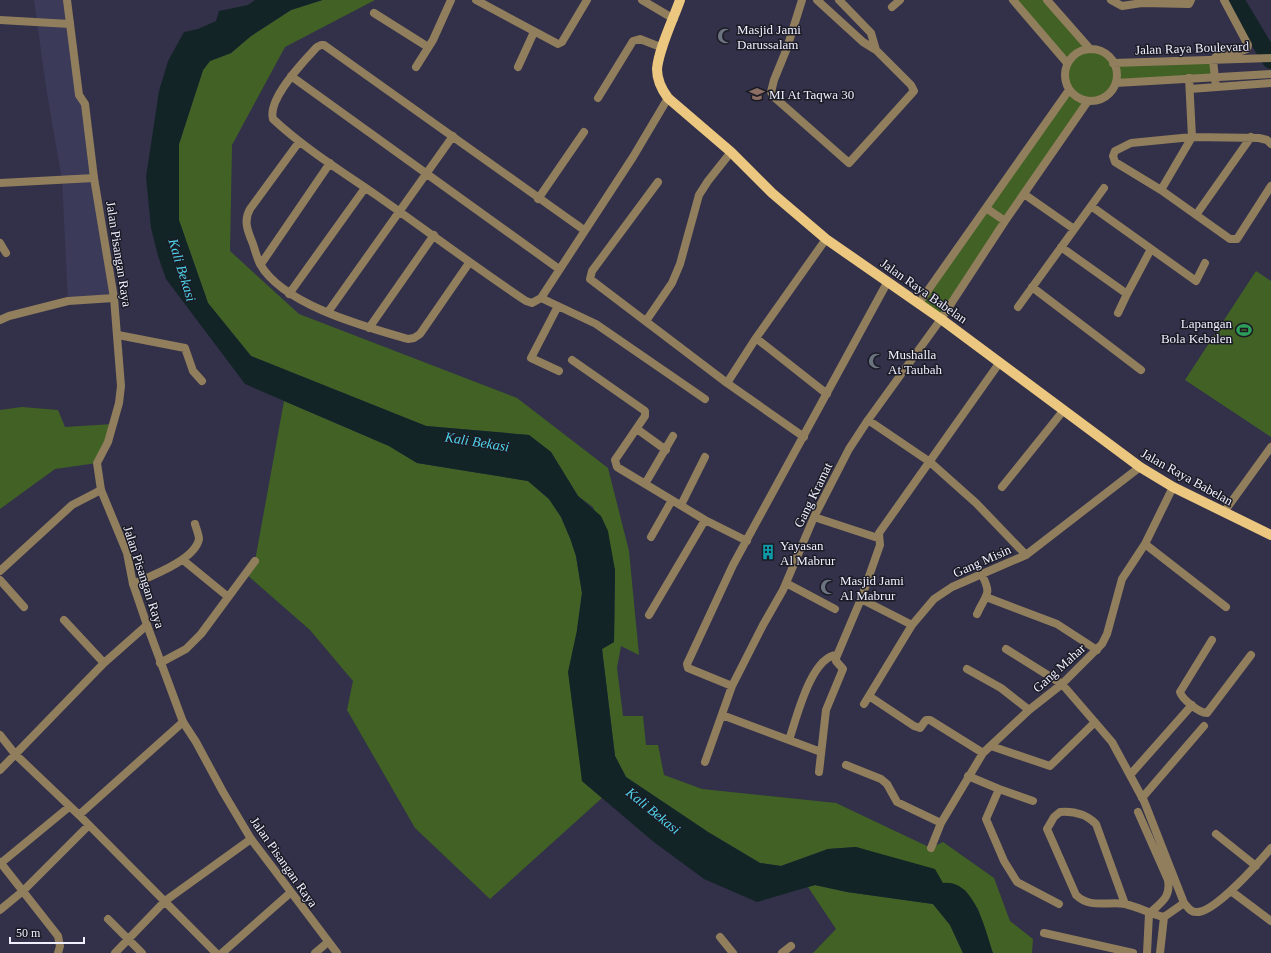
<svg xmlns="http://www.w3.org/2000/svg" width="1271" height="953" font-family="'Times New Roman',serif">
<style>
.built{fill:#3b3a58}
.green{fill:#416224}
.water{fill:#132427}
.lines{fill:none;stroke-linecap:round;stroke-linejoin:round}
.river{stroke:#132427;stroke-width:18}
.minor{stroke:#907e5d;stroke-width:8}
.tertiary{stroke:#907e5d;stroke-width:8}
.primary{stroke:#ecc77f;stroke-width:10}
.labels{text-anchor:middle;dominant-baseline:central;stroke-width:3;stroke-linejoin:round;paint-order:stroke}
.poi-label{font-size:13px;fill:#efefff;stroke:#1b1b26;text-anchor:start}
.street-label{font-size:13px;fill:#efefff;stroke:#1b1b26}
.water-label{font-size:14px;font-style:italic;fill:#4ed4e9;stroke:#1b1b26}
</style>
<rect width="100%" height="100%" fill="#333149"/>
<path class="built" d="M34 0H67L78 85 85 104 114 298 68 301 62 180 46 87Z"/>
<path class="green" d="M323 0H375L285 47 232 145 230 251 299 314 517 398 608 468 629 551 639 655 621 646 617 668 623 716H643L646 745H658L664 775 702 789 836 803 931 848 943 842 994 878 1010 921 1033 939 1032 953H993L978 909 965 890 943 884 892 858 856 847 828 849 781 866 760 863 708 832 626 777 615 756 602 649 614 642 615 570 593 507 578 496 551 452 529 435 426 426 251 356 208 303 179 221V144L203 70 210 61 231 53 251 36 291 10Z
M1013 0H1047L1090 49 1104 52 1113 62 1213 60 1214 77 1116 83C1108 95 1102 99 1088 101L941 319 919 303 1069 90 1064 77 1067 63Z
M1256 271 1271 281V437L1185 380Z
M284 401 389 446 417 463 528 481 549 499 561 517 570 538 576 556 582 593 577 630 582 781 602 798 490 899 415 828 347 710 353 681 310 630 245 573 255 561Z
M22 407 58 410 65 427 113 424 97 463 55 469 0 509V410Z
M815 885 847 892 933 904 950 925 963 953H813L836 929 808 887Z"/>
<path class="water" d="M255 0H322L291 10 251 36 231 53 210 61 203 70 179 144V220L208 303 251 356 426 426 529 435 551 452 578 496 601 516 608 531 615 570 614 642 602 649 615 756 626 777 708 832 760 863 781 866 828 849 856 847 935 869 943 883C974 878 986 931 993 953H963L950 925 933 904 847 892 815 885 757 902 704 879 655 843 582 781 568 672 577 630 582 593 576 556 570 538 561 517 549 499 528 481 417 463 389 446 245 384 166 279 158 256 151 228 146 177 159 91 168 61 184 32 198 29 216 21 219 11 248 5Z"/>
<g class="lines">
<path class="river" d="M1235 0 1271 60"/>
<path class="minor" d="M476 0 558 44 562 42 587 0
M642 0 674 19
M802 0 787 48 774 80 771 92 774 97 849 163 914 91 911 85 876 50
M817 0 863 42 876 50 871 33 839 0
M1013 0 1067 63
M1047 0 1090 49
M1111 0 1122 6 1142 3 1189 4 1191 0
M892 7 900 0
M374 13 428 47
M0 20 70 24
M1065 75a26 26 0 1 1 52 0a26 26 0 1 1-52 0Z
M1113 63 1271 58
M416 67 433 40 451 0
M518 67 534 32
M291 76 559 269
M1116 83 1271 74
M1216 87 1213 60C1222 48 1235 55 1247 49L1248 45 1224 0
M1190 89 1271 83
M598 98 633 41 640 39 663 48
M299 142 250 209C243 221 248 232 253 244 255 250 257 258 260 264 283 305 366 327 408 339L414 338 420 334 469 263
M1271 144 1267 140 1259 138 1192 137 1131 143 1115 151 1113 156 1115 162 1161 190 1230 239H1237L1271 186
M658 182 592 271 590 279 727 383 804 437
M0 183 94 178
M1161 190 1192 137 1189 78
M1024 194 1074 229
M538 199 584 132
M1091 206 1196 281 1205 263
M986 208 1005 221
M1196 215 1251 137
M584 230 324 45H321L317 47C304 61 267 99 273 119 304 148 341 171 376 195 426 230 475 267 526 301L532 303 541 298 633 157 668 98
M0 243 6 253
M1061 247 1127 294 1151 249
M261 264 330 163
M1032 287 1141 370
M289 294 365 188
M541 298 596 324 705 399
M919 303 1069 90
M558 306 531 358 559 371
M1018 307 1104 188
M328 312 453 136
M1118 313 1127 294
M0 320 9 316 68 301 114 298
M646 321 672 283 680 264 699 195 708 181 731 152
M369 328 434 235
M118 335 185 348 193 371 202 381
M756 338 827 394
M572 360 645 411V416L615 460 617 467 705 520 747 541
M727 383 756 338 826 239
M868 420 930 462 976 503 1026 555
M637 429 666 450
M645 484 673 436
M1002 487 1063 411
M681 505 705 457
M1224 512 1271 447
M814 517 878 538
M651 537 672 500
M1145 544 1226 607
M183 560 227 596
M0 571 72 505 101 490
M0 580 24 607
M786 583 835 609
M133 584C151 576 195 560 199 539 199 535 196 528 195 524
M986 597 1057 624 1097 650
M861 599 912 625
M977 614C986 593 993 596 981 573
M649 615 705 520
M64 620 104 663
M1212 640 1180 692C1182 699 1199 713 1207 713L1251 655
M1006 649 1062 684 1112 742 1144 801 1184 903
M160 663 186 649 201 634 255 561
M967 669 1001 688 1029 710
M732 686 688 668 687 664 733 565 888 281
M869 696 914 726 920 728 926 720H930L983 753
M864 704 912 625 934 599 952 587 1026 555 1140 467
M722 715 821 752
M0 735 15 754 79 815 216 953
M789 740C796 720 811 656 837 655
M991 746 1050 766 1095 722
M705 762 732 686 763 625 783 590 814 517 849 449 868 420 941 319 1005 221 1088 101
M846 765 881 779 887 784 897 802 941 823
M0 770 104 663 147 625
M819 772 826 710 843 669 836 661V658L861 599 880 545 879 533 1000 362
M1130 775 1192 705
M968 776 999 789 986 819 1004 861 1017 882 1059 904
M999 789 1033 801
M1142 798 1204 726
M1138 812 1168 880C1171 898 1161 902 1149 914L1147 953
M79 815 183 722
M1216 834 1256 866
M931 848 941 823 983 753 1029 710 1062 684 1102 644 1107 634 1122 579 1145 544 1173 487
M0 862 58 936 60 946 58 953
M1 863 69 807
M1231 891 1271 921
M1125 904 1096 824C1086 814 1073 811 1060 812L1054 817 1047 829 1076 895C1090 909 1108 901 1125 904 1138 907 1151 914 1164 917
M0 910 23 891 89 825
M108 919 142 953
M1044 933 1133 953
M720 937 733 953
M115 953 165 901 251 839
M222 953 290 893
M315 953 328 942
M782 953 791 946
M1160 953 1164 917 1184 903C1188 907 1190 912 1196 912 1214 914 1259 862 1271 848"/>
<path class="tertiary" d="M67 0 79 95 85 104 94 178 114 298 121 386 119 403 108 442 97 463 101 490 127 553 133 584 147 625 183 722 196 742 223 792 251 839 337 953"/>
<path class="primary" d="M680 0C673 20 659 48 657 69 657 80 662 90 668 98L731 152 772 193 826 239 941 319 1140 467 1173 487 1271 535"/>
</g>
<defs>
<g id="mosque-bare" transform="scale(1.2)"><path d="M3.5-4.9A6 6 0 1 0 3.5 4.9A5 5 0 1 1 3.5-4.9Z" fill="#6b7280" stroke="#1b1b26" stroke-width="2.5" paint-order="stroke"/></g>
<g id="school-bare" transform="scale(1.2)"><path d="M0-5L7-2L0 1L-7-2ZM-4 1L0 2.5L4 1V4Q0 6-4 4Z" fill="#8d6e63" stroke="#1b1b26" stroke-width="2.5" paint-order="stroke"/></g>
<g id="stadium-bare" transform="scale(1.2)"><path d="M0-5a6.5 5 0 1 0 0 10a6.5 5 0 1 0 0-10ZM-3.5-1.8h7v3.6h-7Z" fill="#2e9e5b" stroke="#1b1b26" stroke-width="2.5" paint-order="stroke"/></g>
<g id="building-bare" transform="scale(1.2)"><path d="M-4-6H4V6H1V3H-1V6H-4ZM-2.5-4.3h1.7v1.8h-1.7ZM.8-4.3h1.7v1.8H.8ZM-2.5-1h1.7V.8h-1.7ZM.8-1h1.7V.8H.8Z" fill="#0f9aa8" stroke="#1b1b26" stroke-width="2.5" paint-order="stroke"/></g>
</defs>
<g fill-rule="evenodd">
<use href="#mosque-bare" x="725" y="36"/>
<use href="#school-bare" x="757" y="94"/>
<use href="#stadium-bare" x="1244" y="330"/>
<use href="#mosque-bare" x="876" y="361"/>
<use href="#building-bare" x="768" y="552"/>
<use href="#mosque-bare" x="828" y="587"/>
</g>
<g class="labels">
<g class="poi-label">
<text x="737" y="29">Masjid Jami<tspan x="737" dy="15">Darussalam</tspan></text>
<text x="769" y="94">MI At Taqwa 30</text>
<text x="1232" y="323" text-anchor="end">Lapangan<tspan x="1232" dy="15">Bola Kebalen</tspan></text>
<text x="888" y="354">Mushalla<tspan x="888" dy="15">At Taubah</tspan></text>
<text x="780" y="545">Yayasan<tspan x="780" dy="15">Al Mabrur</tspan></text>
<text x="840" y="580">Masjid Jami<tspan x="840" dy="15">Al Mabrur</tspan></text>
</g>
<g class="street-label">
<text transform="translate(1192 48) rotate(-2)">Jalan Raya Boulevard</text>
<text transform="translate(119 254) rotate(81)">Jalan Pisangan Raya</text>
<text transform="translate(924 291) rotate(35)">Jalan Raya Babelan</text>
<text transform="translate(1187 477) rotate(29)">Jalan Raya Babelan</text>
<text transform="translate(813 495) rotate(-64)">Gang Kramat</text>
<text transform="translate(982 561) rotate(-24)">Gang Misin</text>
<text transform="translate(144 577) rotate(72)">Jalan Pisangan Raya</text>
<text transform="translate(1059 668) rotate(-42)">Gang Mahar</text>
<text transform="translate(284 862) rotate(55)">Jalan Pisangan Raya</text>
</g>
<g class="water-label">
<text transform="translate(182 270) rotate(73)">Kali Bekasi</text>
<text transform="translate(477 442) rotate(9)">Kali Bekasi</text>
<text transform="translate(653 811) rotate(39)">Kali Bekasi</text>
</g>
</g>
<path d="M10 937v6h74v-6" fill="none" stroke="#efefff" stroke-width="2"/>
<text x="16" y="937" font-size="12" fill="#efefff" stroke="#1b1b26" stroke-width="3" paint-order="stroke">50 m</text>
</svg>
